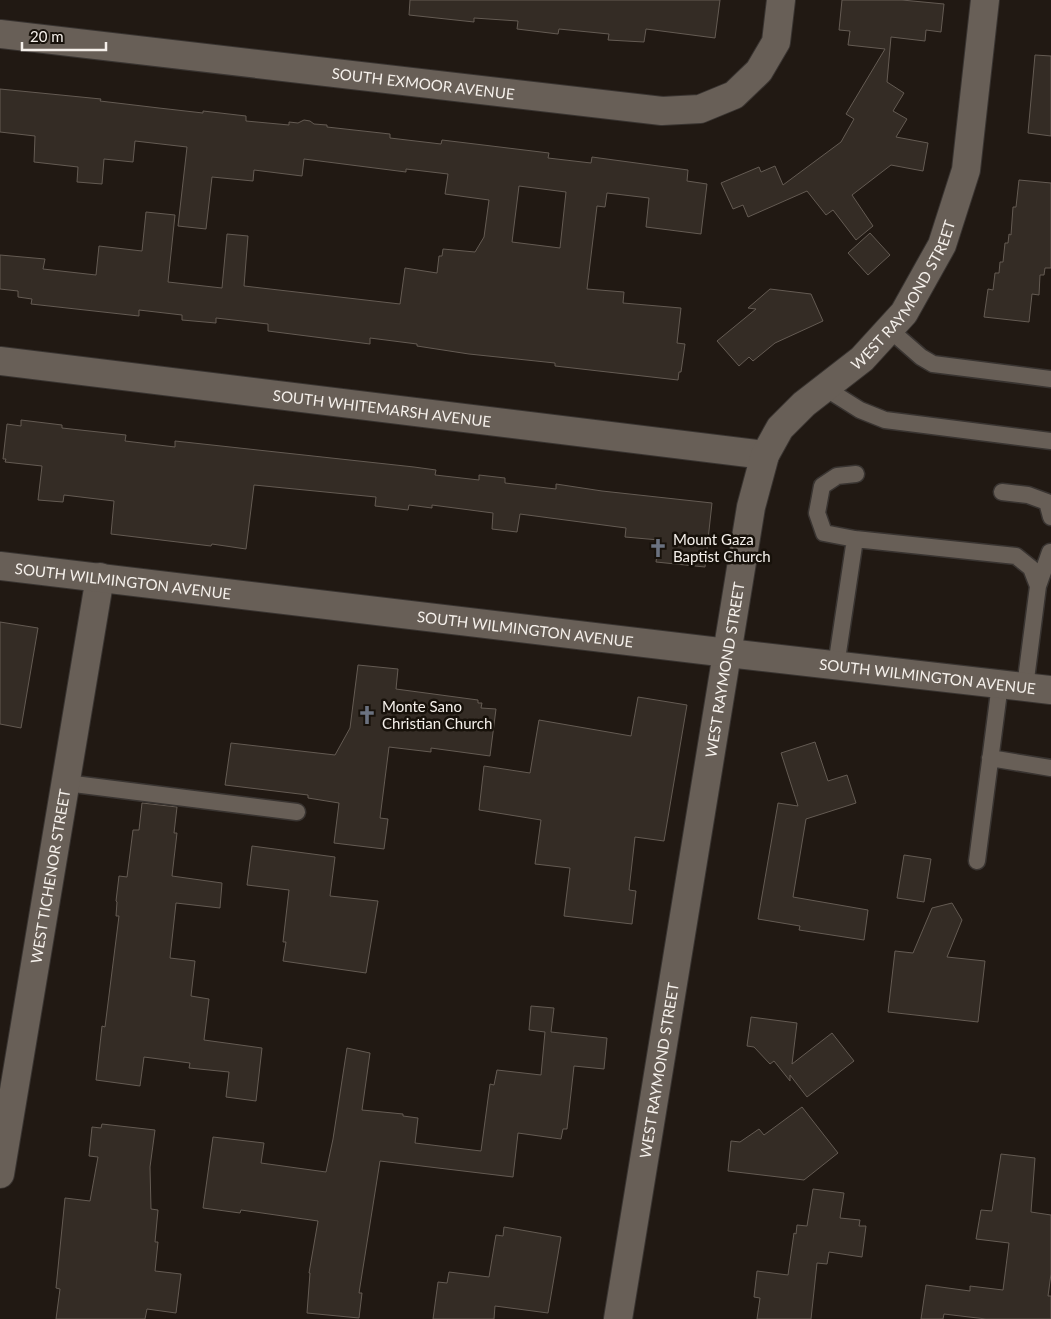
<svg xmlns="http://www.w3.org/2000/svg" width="1051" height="1319" font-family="Lato,sans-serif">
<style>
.building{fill:#342c25;stroke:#645b53;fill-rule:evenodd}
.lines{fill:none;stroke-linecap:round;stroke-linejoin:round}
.service-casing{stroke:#393431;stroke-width:19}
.minor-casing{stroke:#393431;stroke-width:30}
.secondary-casing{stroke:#393431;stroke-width:30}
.service{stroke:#685f57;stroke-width:16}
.minor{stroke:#685f57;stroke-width:28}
.secondary{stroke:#685f57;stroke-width:28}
.labels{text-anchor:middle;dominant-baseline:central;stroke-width:5;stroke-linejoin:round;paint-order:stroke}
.street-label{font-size:15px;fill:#f5f0eb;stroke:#17110a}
.poi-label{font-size:15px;fill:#f5f0eb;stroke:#17110a;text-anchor:start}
</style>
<rect width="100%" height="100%" fill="#211913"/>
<path class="building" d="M410 0H720L715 38 646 29 644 42 608 40 609 34 559 29 558 34 517 29 518 21 474 18V22L409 15Z
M842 0H902L944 4 941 32 926 30 925 41 891 37 887 82 904 93 893 111 907 119 896 137 928 143 923 171 891 165 852 195 873 226 856 240 833 210 826 215 807 191 748 217 743 205 733 209 721 183 759 167 761 172 775 166 783 185 841 142 854 119 846 114 885 49 848 45 850 31 839 30Z
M1035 55 1051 56V136L1028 133Z
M0 89 101 99 100 101 159 108 203 113V111L246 116V121L289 125V122L298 123 304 120 310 121 314 124 327 125V127L390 134V138L441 144 442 140 549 153 548 158 591 163 592 157 688 170 687 181 707 184 701 234 646 227 649 198 607 193 605 207 597 206 587 289 624 292 623 303 681 308 677 343 685 344 681 372H679L678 380 555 366V363L469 354 417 346V344L370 338V344L268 331V324L216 318V323L182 320V315L139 310V316L31 304 32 299 18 297V291L0 289V255L45 259 43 269 96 275 99 246 142 251 146 212 175 215 168 282 222 288 227 234 248 236 244 286 400 304 405 268 437 273 439 256H442L443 249 475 252 484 237 489 200 445 194 448 174 406 169V172L304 159 302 176 254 170 253 181 212 177 206 229 178 226 187 147 135 141 133 162 104 159 102 184 77 182 78 167 34 162 35 136 0 132ZM519 186 566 192 560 248 512 242Z
M1019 180 1051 183V268H1045L1044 275H1040L1039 295 1032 294 1029 322 984 317 988 289 993 290 995 273H999L1000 262H1003L1005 243H1008L1009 234 1011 235 1013 207H1016Z
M870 233 890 255 868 275 848 253Z
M770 289 811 294 823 321 775 343 753 361 749 357 739 366 717 341 756 309 748 308Z
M21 420 62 425V428L126 435 125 441 175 447V441L414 467 436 470 435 475 479 480V475L505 478V483L556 489V484L602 491 712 503 705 567 656 562 659 540 625 537 626 528 520 514 517 532 492 529 493 513 432 505V508L409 505 408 510 375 506 376 497 254 485 246 549 212 544 211 546 111 534 114 501 64 495 63 502 38 500 42 466 5 462 6 459H3L7 424 21 426Z
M0 622 38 628 21 728 0 724Z
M358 665 398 669 396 689 478 700V703H482L481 708 496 709 490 756 431 748V752L389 747 380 818 388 819 384 849 334 843 339 803 308 798V795L225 785 231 743 335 755 350 728Z
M638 697 687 705 664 841 635 837 629 890 636 891 632 924 564 916 570 868 535 864 541 820 479 810 484 766 530 773 539 720 631 736Z
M815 742 828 781 847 775 856 803 806 819 793 897 868 910 864 940 799 930 800 926 758 919 778 803 798 806 781 753Z
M142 803 177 807 174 833H177L172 876 222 883 220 908 176 903 170 958 195 961 191 996 209 999 204 1040 262 1048 256 1101 226 1097 229 1072 189 1068 190 1063 144 1057 140 1086 96 1080 102 1026 105 1027 119 916H116L117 902 116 901 119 876 127 877 133 830H139Z
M252 846 335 857 330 896 378 901 366 973 283 961 286 942H283L289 890 247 885Z
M904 855 931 859 924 902 897 898Z
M952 903 962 920 947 957 985 961 978 1022 888 1012 895 951 913 953 932 908Z
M531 1006 554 1008 551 1032 607 1038 604 1069 574 1066 567 1129H563L561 1139 518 1133 513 1177 380 1161 359 1293H362L359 1318 307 1313 310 1273H309L318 1221 241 1210 240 1213 203 1208 213 1137 264 1143 261 1163 326 1172 333 1139 347 1048 370 1053 362 1110 403 1114V1116L418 1118 415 1143 481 1151 490 1084 494 1085 497 1070 541 1075 545 1032 529 1030Z
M751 1017 797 1023 792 1064 832 1033 854 1061 807 1097 790 1075V1081L774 1061 770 1064 754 1047 747 1046Z
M802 1107 838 1153 804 1180 728 1171 731 1141 740 1142 759 1129 764 1135Z
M102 1124 155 1130 150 1167 151 1209 158 1210 155 1242H158L155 1271 181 1274 176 1313 147 1309 145 1319H56L60 1289 56 1288 65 1198 90 1201 98 1157 89 1156 92 1127 101 1128Z
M1001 1154 1035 1158 1031 1212 1051 1215V1274L1048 1296H1051V1319H986L944 1314 943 1319H921L926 1285 970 1291V1286L1003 1290 1009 1243 976 1239 981 1210 992 1211Z
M813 1189 844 1193 840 1218 860 1220 859 1226H866L862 1257 829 1252 827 1264 817 1263 811 1319H757L760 1298 754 1297 757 1271 788 1275 794 1233 796 1234 797 1225 807 1226Z
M504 1227 561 1237 548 1313 495 1306 494 1319H433L438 1282 447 1283 449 1272 489 1277 496 1235 503 1236Z"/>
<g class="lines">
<g class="service-casing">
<path id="service" d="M889 329 921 357 933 364 1051 379
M825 388 860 410 885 420 1051 441
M856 474 837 476 822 486 817 513 824 533 855 539 1016 556 1031 568 1038 586
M1002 492 1028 495 1047 502 1051 517
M836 666 855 539
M1025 687 1038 586 1050 552
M990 758 1051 768
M66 783 297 812
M977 861 1000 684"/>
</g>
<g class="minor-casing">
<g id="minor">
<path id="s1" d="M0 34 662 111 700 109 734 95 759 71 776 42 781 0"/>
<path id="s2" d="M0 361 765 455"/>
<path id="s3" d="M0 1174 100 577"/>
<path id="s4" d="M618 1319 751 507 765 455 780 428 804 404 862 359 904 313 942 245 966 170 985 0"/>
</g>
</g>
<g class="secondary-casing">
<g id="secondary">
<path id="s5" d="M0 566 728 653 1051 690"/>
</g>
</g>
<use href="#service" class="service"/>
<use href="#minor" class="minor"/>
<use href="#secondary" class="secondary"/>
</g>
<defs>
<g id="church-bare" transform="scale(1.5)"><path d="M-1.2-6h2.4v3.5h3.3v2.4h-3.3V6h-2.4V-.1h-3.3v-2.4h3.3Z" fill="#6b7280" stroke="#17110a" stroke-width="2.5" paint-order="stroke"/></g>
</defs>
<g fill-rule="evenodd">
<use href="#church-bare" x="658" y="548"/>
<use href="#church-bare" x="367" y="715"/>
</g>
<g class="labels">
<g class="street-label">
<text stroke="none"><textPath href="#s1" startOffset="426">SOUTH EXMOOR AVENUE</textPath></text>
<text stroke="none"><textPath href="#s4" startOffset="1092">WEST RAYMOND STREET</textPath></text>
<text stroke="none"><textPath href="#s2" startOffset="385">SOUTH WHITEMARSH AVENUE</textPath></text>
<text stroke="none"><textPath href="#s5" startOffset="124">SOUTH WILMINGTON AVENUE</textPath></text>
<text stroke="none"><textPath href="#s5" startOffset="529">SOUTH WILMINGTON AVENUE</textPath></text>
<text stroke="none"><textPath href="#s4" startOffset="658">WEST RAYMOND STREET</textPath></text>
<text stroke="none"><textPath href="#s5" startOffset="934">SOUTH WILMINGTON AVENUE</textPath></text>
<text stroke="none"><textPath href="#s3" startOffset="302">WEST TICHENOR STREET</textPath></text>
<text stroke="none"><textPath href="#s4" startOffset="252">WEST RAYMOND STREET</textPath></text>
</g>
<g class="poi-label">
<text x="673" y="539">Mount Gaza<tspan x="673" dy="17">Baptist Church</tspan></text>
<text x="382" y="706">Monte Sano<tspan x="382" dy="17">Christian Church</tspan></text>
</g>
</g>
<path d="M22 42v8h84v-8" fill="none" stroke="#f5f0eb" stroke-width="2.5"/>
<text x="30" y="42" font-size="15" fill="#f5f0eb" stroke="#17110a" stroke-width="4" paint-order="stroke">20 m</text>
</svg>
